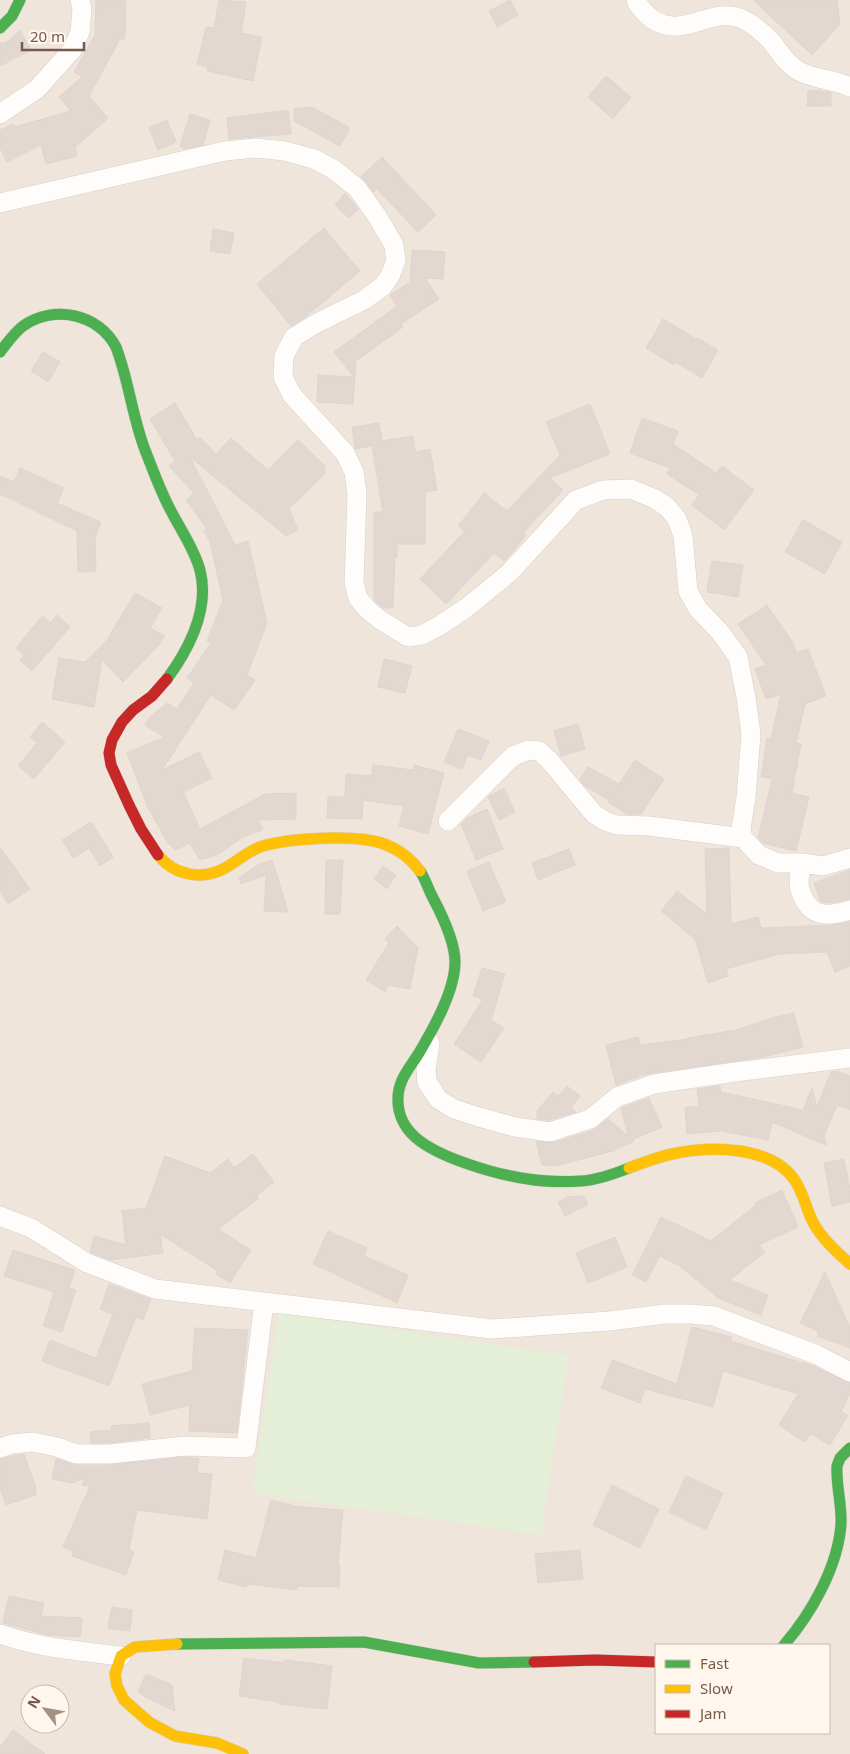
<svg xmlns="http://www.w3.org/2000/svg" width="850" height="1754" font-family="'Noto Sans',sans-serif">
<style>
.residential{fill:#f0e5da;fill-rule:evenodd}
.green{fill:#e5eed7}
.building{fill:#e2d8d1;stroke:#e0d5ce}
.lines{fill:none;stroke-linecap:round;stroke-linejoin:round}
.street-casing{stroke:#d6cec8;stroke-width:20}
.fast-casing{stroke:#d7cec8;stroke-width:12}
.slow-casing{stroke:#d7cec8;stroke-width:12}
.jam-casing{stroke:#d7cec8;stroke-width:12}
.street{stroke:#fefdfc;stroke-width:19}
.fast{stroke:#4caf50;stroke-width:11}
.slow{stroke:#ffc107;stroke-width:11}
.jam{stroke:#c62828;stroke-width:11}
</style>
<rect width="100%" height="100%" fill="#f7f2ec"/>
<path class="residential" d="M0 0H850V1754H0ZM656 1645H829V1733H656ZM30 1694H60V1724H30Z"/>
<path class="green" d="M279 1313 569 1355 541 1535 252 1493Z"/>
<path class="building" d="M96 0H126L125 39H120L89 96 108 118 75 147 77 156 46 164 41 145 7 162 0 148V130L13 124 14 127 71 111 59 97 82 77 74 72 95 35Z
M219 0 246 2 241 33 262 37 253 81 207 71 208 67 197 64 206 27 214 28Z
M510 0 518 15 497 27 489 11Z
M753 0H837L840 24 812 55Z
M20 30 31 50 0 66V43H4L11 39Z
M606 76 631 97 613 119 588 97Z
M808 90 831 92V106H807Z
M312 107 350 128 340 146 294 121V109Z
M288 110 291 134 229 139 227 118Z
M190 114 210 120 203 145 186 149 180 147Z
M167 120 176 142 158 150 149 128Z
M382 157 436 215 418 232 377 189 374 192 361 177Z
M345 193 358 209 349 218 335 205Z
M324 228 360 271 304 318 291 326 257 284Z
M213 229 234 233 230 254 210 251Z
M412 250 445 252 443 279 425 278 439 299 401 324 403 327 356 361 353 404 317 402 318 375 354 377 334 352 397 306 390 295 410 282Z
M663 319 696 339 697 338 718 350 702 378 676 362 674 365 646 348Z
M43 352 60 362 48 382 31 371Z
M175 403 197 440 200 437 216 454 231 438 268 470 298 440 325 466V473L289 509 298 530 286 536 190 457 235 545 248 541 267 623 247 675 255 680 234 710 211 695 162 770 199 752 212 778 183 792 200 829 265 794 296 793V819L258 820 263 830 243 837 217 855 203 859H199L190 843 175 850 168 843 148 808 127 753 164 737 145 725 150 717 167 703 177 709 194 683 187 678 212 642 207 641 223 600 210 542 204 530 207 529 186 500 194 493 169 466 175 461 150 419Z
M590 404 610 454 550 478 563 490 523 533 526 535 510 555 504 561 494 553 446 604 420 579 465 531 458 526 484 493 507 511 560 455 546 422Z
M642 418 678 431 673 444 716 473 722 466 754 490 724 530 692 505 699 495 667 474 670 468 630 453Z
M379 423 382 441 413 436 415 452 430 449 437 490 425 492V544H397V558L395 555 393 608H383L374 600V512H383L372 446 355 449 352 427Z
M20 468 64 488 57 503 101 522 95 537 96 571 78 572 77 531 0 494V476L14 482Z
M803 520 842 542 825 574 785 552Z
M712 561 743 565 738 597 707 592Z
M135 593 162 608 150 628 165 636 159 645 123 682 102 660 94 707 52 699 59 658 85 662 107 640Z
M767 605 793 643 796 653 808 649 826 696 805 704 796 743 801 744 792 793 809 797 796 851 763 843 758 838 772 779 761 777 767 738 771 739 781 694 766 699 755 669 766 665 738 624Z
M57 615 70 627 32 671 20 660 24 655 16 648 42 616 51 623Z
M384 659 412 666 405 693 378 687Z
M42 722 65 742 34 779 18 766 37 743 30 737Z
M578 724 585 749 561 756 554 731Z
M458 729 489 741 481 760 468 755 462 769 444 762Z
M635 760 664 779 641 814H627L608 802 609 800 585 786 580 780 588 767 619 784Z
M373 765 413 770 414 765 444 773 428 834 399 826 404 806 363 800 362 819 327 818 328 797H345L346 774 372 776Z
M504 788 515 812 499 820 488 797Z
M487 809 503 849 476 860 461 824 467 818Z
M91 822 113 857 100 866 89 848 73 858 62 840Z
M0 847 30 889 8 904 0 892Z
M729 848 731 924 758 917 761 928 832 925 850 922V966L835 972 827 952 780 954 726 969 728 976 708 983 695 939 661 911 677 891 707 914 705 849Z
M569 849 575 865 538 880 532 863Z
M272 860 276 872 288 912 264 911 266 875 241 884 239 878 258 865Z
M326 860H343L340 914H325Z
M489 862 506 902 483 911 467 871Z
M383 866 396 875 387 889 374 879Z
M850 870V899L830 903 821 902 814 883Z
M397 926 418 948 410 989 389 985 385 992 366 980 389 943 385 939Z
M482 968 505 974 491 1020 504 1028 481 1062 454 1044 483 999 473 996Z
M794 1013 803 1047 763 1057 652 1073 640 1076 616 1085 606 1045 638 1037 640 1045 688 1039 687 1038 736 1030 771 1018Z
M837 1071 850 1076V1110L837 1105 824 1136 826 1145 772 1122 768 1140 721 1131 687 1134 685 1108 699 1106 697 1089 720 1086 721 1092 803 1110 812 1088 817 1107 831 1072Z
M567 1086 580 1096 571 1107 576 1112 549 1120 537 1119V1111L553 1092 558 1096Z
M649 1098 662 1127 632 1140 634 1141 613 1151 555 1166 542 1165 536 1141 553 1143 594 1130 608 1119 628 1136 621 1108Z
M253 1154 274 1182 256 1196 258 1199 218 1229 251 1250 230 1283 216 1274 218 1271 160 1234 163 1253 110 1260 90 1252 94 1236 126 1245 122 1211 146 1208 165 1156 210 1173 228 1159 234 1168Z
M844 1159 850 1189V1202L832 1206 824 1163Z
M782 1190 798 1227 759 1245 765 1252 730 1280 768 1295 761 1315 718 1298 680 1266 660 1256 646 1282 632 1275 661 1217 711 1241 757 1204 756 1202Z
M584 1196 588 1204 565 1216 558 1202 568 1197Z
M328 1231 367 1248 364 1256 408 1275 397 1303 313 1264Z
M615 1237 627 1267 588 1283 576 1253Z
M13 1250 75 1270 69 1288 76 1290 62 1332 43 1326 54 1292 4 1276Z
M825 1272 850 1328V1348L817 1336 819 1332 800 1323Z
M109 1284 151 1299 143 1320 136 1317 109 1386 42 1361 50 1340 96 1358 113 1314 100 1309Z
M692 1327 732 1337 731 1341 803 1363 804 1362 850 1383V1394L841 1412 848 1415 830 1445 811 1434 805 1442 779 1425 798 1394 723 1371 713 1407 645 1389 640 1403 601 1388 612 1360 677 1384Z
M195 1328 248 1330 237 1433 189 1431 190 1405 150 1415 142 1384 192 1371Z
M149 1423 150 1438 108 1443H91L90 1432 112 1430 111 1426Z
M24 1454 36 1488V1495L6 1505 0 1488V1459Z
M185 1457 199 1459 197 1473 212 1474 207 1519 137 1510 129 1550 134 1552 126 1575 72 1556 73 1551 63 1547 90 1486 82 1485 85 1478 72 1483 52 1479 56 1459 76 1465H109Z
M686 1476 723 1493 706 1530 669 1512Z
M612 1485 659 1509 640 1548 593 1525Z
M271 1500 300 1507 343 1510 338 1566H340L339 1587 297 1586V1590L247 1584 246 1587 218 1580 225 1550 256 1558Z
M580 1550 583 1579 538 1583 535 1554Z
M9 1596 44 1603 41 1616 82 1618 80 1637 48 1635 3 1623Z
M112 1607 132 1610 130 1631 108 1628Z
M244 1658 284 1663V1660L332 1666 327 1709 279 1704V1702L239 1696Z
M146 1674 172 1685 175 1711 145 1697 138 1691Z
M13 1730 45 1754H0V1747Z"/>
<g class="lines">
<g class="street-casing">
<path id="street" d="M636 0 637 3C641 8 647 16 652 19 684 40 709 7 740 18 750 22 764 33 771 41 779 51 787 65 799 71 815 80 834 79 850 87
M0 114 37 89 72 50 80 32 82 9 80 0
M0 203 225 151 256 148 285 151 314 159 333 169 357 188 377 216 394 245 396 261 390 276 383 286 364 300 317 323 294 337 284 356 283 377 292 395 345 453 354 472 357 494 354 583 358 598 367 609 379 619 408 637 422 635 439 626 466 608 509 573 576 500 603 490 631 489 655 499 667 507 677 519 683 536 688 591 698 609 720 632 738 657 746 697 751 734 746 797 741 829 743 838 759 855 778 863H802L823 866 850 858
M448 821 513 756 529 750 539 751 549 760 594 814 605 821 617 825 649 826 743 838
M802 863C801 869 799 876 799 882 799 889 802 896 805 901 815 919 833 915 850 910
M430 1043 426 1070 427 1082 438 1099 454 1109 479 1117 515 1127 550 1132 590 1119 617 1097 654 1084 735 1072 850 1058
M0 1216 31 1228 87 1263 155 1289 492 1329 609 1321 665 1314H691L714 1316 815 1354 850 1372
M0 1448 12 1444 33 1442 57 1447 76 1454H109L185 1446 246 1448 264 1302
M0 1634C39 1648 80 1651 121 1656"/>
</g>
<g class="fast-casing">
<path id="fast" d="M0 28 12 16 20 0
M0 352C7 343 14 333 23 326 54 304 99 314 116 347 129 381 132 416 145 450 153 470 160 490 170 509 180 529 194 548 200 570 210 609 189 649 167 679
M420 871C426 880 428 889 433 898 442 915 455 943 455 962 455 991 433 1029 419 1053 409 1069 397 1081 398 1101 398 1115 405 1128 415 1137 438 1158 498 1175 528 1179 546 1182 564 1182 581 1181 598 1180 614 1174 629 1168
M177 1644 364 1642 479 1663 534 1662
M784 1645C811 1614 838 1567 841 1524 842 1505 836 1486 837 1466L840 1458 850 1448"/>
</g>
<g class="slow-casing">
<path id="slow" d="M158 855C175 876 203 881 227 867 239 860 249 850 263 846 291 838 357 834 384 844 398 849 411 859 420 871
M629 1168C643 1163 657 1157 672 1154 709 1146 769 1145 794 1179 804 1193 806 1210 814 1224 823 1240 837 1252 850 1264
M177 1644 135 1647 121 1656 115 1674 117 1686 124 1700 149 1722 175 1736 217 1743 243 1754"/>
</g>
<g class="jam-casing">
<path id="jam" d="M158 855 141 829 129 805 111 765 109 753 112 740 122 722 133 710 152 696 167 679
M534 1662 595 1660 656 1662"/>
</g>
<use href="#street" class="street"/>
<use href="#fast" class="fast"/>
<use href="#slow" class="slow"/>
<use href="#jam" class="jam"/>
</g>
<rect x="655" y="1644" width="175" height="90" fill="#fff7ee" stroke="#c9b8ad"/>
<rect x="665" y="1660" width="25" height="8" fill="#4caf50" stroke="#c9b8ad"/>
<text x="700" y="1669" font-size="15" fill="#77594b">Fast</text>
<rect x="665" y="1685" width="25" height="8" fill="#ffc107" stroke="#c9b8ad"/>
<text x="700" y="1694" font-size="15" fill="#77594b">Slow</text>
<rect x="665" y="1710" width="25" height="8" fill="#c62828" stroke="#c9b8ad"/>
<text x="700" y="1719" font-size="15" fill="#77594b">Jam</text>
<g transform="translate(45 1709) rotate(302)"><circle r="24" fill="#fff7ee" stroke="#c9b8ad"/>
<path d="M0-4L9 19L0 12L-9 19Z" fill="#a48f83"/>
<text y="-8" font-size="14" font-weight="bold" text-anchor="middle" fill="#77594b">N</text>
</g>
<path d="M22 42v8h62v-8" fill="none" stroke="#77594b" stroke-width="2.5"/>
<text x="30" y="42" font-size="15" fill="#77594b" stroke="#fff7ee" stroke-width="4" paint-order="stroke">20 m</text>
</svg>
